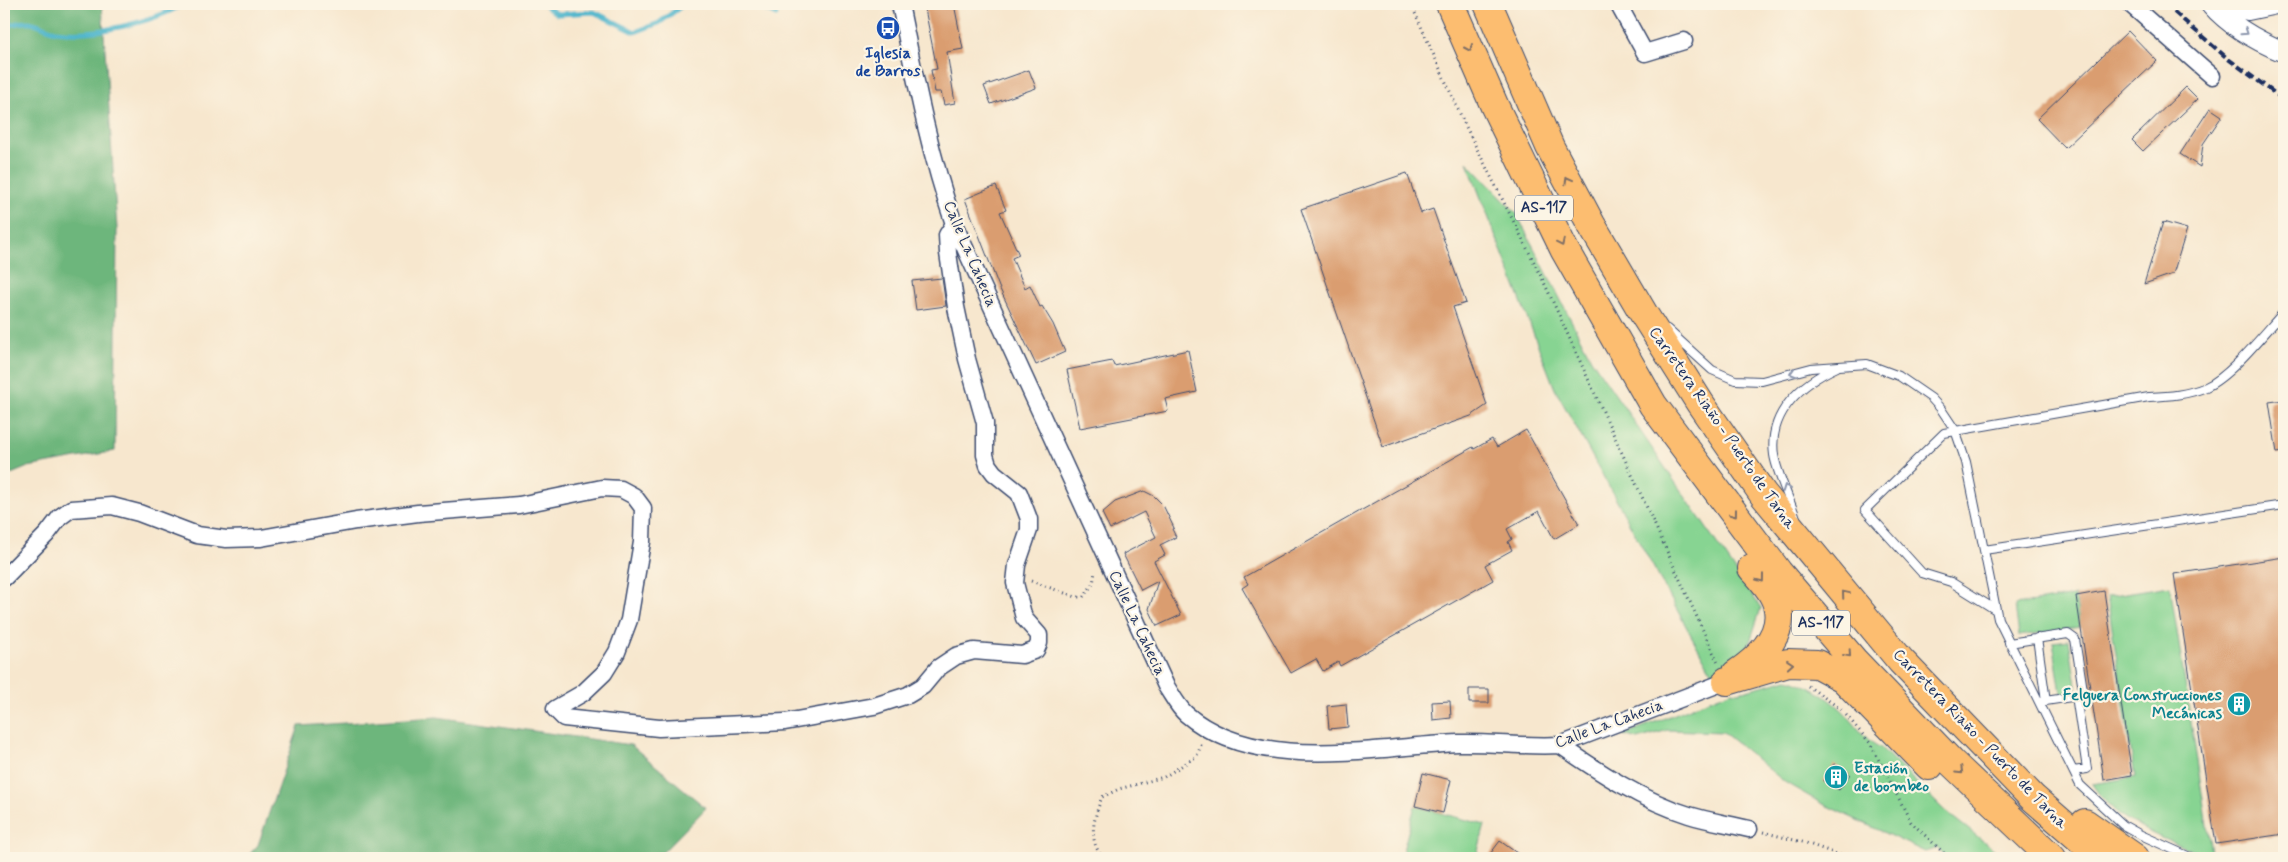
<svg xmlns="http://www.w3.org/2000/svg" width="2288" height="862" font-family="Mynerve,sans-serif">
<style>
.green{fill:#87d492;stroke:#518278}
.forest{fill:#6db67c;stroke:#44726d}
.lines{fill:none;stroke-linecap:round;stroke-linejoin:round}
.stream{stroke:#4db5cc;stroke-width:5}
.building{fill:#da9d70}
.service-casing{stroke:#3c4b6f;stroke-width:10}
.minor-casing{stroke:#3c4b6f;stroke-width:19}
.tertiary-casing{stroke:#3c4b6f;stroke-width:22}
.motorway-casing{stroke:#3c4b6f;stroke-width:30}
.path{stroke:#3c4b6f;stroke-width:3;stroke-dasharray:1 4;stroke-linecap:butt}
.service{stroke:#fff;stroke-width:8}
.minor{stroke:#fff;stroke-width:16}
.tertiary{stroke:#fff;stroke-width:20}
.motorway{stroke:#fcbd6f;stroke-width:28}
.rail{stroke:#1b2f5e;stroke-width:4;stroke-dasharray:8 4;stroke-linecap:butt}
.oneway{stroke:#8d97ae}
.oneway2{stroke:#806f66}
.labels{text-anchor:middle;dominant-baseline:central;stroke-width:4.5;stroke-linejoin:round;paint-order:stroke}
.shield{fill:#fcf5e5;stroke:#5e6a86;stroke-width:1}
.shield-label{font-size:15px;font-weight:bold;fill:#1b2f5e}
.transit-label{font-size:16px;font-weight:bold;fill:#164399;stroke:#fcf5e5}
.street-label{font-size:16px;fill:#1b2f5e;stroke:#fcf5e5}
.culture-label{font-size:16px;font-weight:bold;fill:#0d838f;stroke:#fcf5e5;text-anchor:end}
</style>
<rect width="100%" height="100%" fill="#fcf5e5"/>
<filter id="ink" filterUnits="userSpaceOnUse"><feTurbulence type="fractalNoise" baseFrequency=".02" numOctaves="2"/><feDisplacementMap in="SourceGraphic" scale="10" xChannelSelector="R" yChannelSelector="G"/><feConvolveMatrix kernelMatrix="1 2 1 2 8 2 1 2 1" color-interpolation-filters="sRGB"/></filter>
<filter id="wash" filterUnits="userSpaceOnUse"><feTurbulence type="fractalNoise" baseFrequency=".0096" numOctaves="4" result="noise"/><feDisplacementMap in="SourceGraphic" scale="20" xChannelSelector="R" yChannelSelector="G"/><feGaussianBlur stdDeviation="1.12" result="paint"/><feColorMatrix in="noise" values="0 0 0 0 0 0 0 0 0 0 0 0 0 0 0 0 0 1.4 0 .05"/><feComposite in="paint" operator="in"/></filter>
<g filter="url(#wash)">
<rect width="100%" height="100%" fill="#f7e7ce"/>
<path class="green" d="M1467 162 1516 213 1591 359 1761 608 1744 660 1713 675 1555 389Z
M2170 586 2212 858C2177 843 2136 832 2109 805 2102 799 2097 791 2092 784L2135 777 2107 596Z
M2075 596 2080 627 2019 636 2015 605Z
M2069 640 2077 691 2061 693 2053 642Z
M1788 679C1809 685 1827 696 1842 710 1856 724 1864 740 1881 748L1946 812 2005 858H1949L1937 848 1925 852 1821 803 1786 783 1723 732 1668 730 1638 739 1623 735 1732 691 1739 692Z
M1415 806 1485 825 1476 858H1401Z"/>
<path class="forest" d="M4 4H102L117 229 115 451 28 467 4 477Z
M437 717 631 745 706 808 657 858H246L258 845 299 726Z"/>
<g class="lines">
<path class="stream" d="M544 4 557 14 594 12 635 32 659 23 684 4
M753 4 776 15
M4 26C11 25 20 22 27 22 37 22 46 29 56 31 92 37 153 22 183 4"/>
</g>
<g id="blocks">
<path class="building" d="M924 4H954L963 49 947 52 955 103 944 105 941 92H935L931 70 937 69Z
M2128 31 2157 61 2065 148 2037 119Z
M1029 70 1036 88 991 104 984 86Z
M2186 87 2198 99 2143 151 2132 140Z
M2210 108 2222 116 2203 144 2200 167 2180 154Z
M1407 173 1421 213 1433 209 1466 303 1453 307 1487 405 1471 416 1383 447 1301 209Z
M996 186 1006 210 1000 212 1019 255 1012 258 1025 288 1030 285 1040 307 1042 306 1053 324 1065 352 1036 365 999 287 965 199Z
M2163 222 2187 229 2173 274 2144 284Z
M942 278 946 306 916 310 912 281Z
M1188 350 1197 392 1165 399 1168 411 1080 428 1067 370 1112 361 1114 366Z
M2284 400V452L2277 453 2269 402Z
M1526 430 1579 524 1554 539 1539 511 1507 529 1512 539 1508 542 1512 550 1485 565 1493 580 1340 666 1338 662 1323 671 1316 659 1291 673 1242 588 1248 584 1244 577 1473 447 1474 449 1492 439 1497 447Z
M1144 491 1154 496 1163 505 1174 528 1172 529 1176 537 1160 545 1165 555 1154 561 1181 615 1157 626 1149 609 1158 581 1141 590 1123 554 1156 537 1144 512 1110 529 1102 513 1115 502Z
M2284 557V834L2216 844 2174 574Z
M2104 591 2132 775 2104 780 2076 596Z
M1469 689H1489V703H1469Z
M1450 701 1451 718 1433 720 1432 702Z
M1346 704 1348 727 1329 729 1327 706Z
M1834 764 1850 774 1839 790 1823 781Z
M1423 773 1451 780 1443 813 1415 806Z
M1500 841 1524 858H1487Z"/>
</g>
</g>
<g filter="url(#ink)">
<use href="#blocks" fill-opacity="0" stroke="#3c4b6f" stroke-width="1"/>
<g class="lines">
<g class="service-casing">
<path id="service" d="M1667 329 1712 370 1735 380 1762 381 1811 368 1867 364 1899 376 1931 398 1941 409 1955 430 1966 462 1998 619 2080 785 2123 825 2141 835 2192 858
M1796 518C1790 499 1777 474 1774 455 1768 412 1802 383 1837 367
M1984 550 2284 505
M1996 610 1951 582 1922 573 1865 510 1944 433 2149 397C2168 396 2188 395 2206 387 2231 376 2265 332 2284 312
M2037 638 2046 701
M2009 643 2068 634 2075 639 2083 690 2078 696 2039 702
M2073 771 2087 769 2076 696"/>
</g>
<g class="minor-casing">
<path id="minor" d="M900 4C915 78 929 152 954 224L1166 686C1172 695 1178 707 1186 714 1256 774 1374 747 1458 743 1492 742 1526 747 1560 745L1727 681
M1618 4 1645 53 1684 41
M2130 4 2212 76
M4 578 47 534 60 517 71 509 112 506 139 513 197 535 226 539 261 538 356 521 418 513 519 505 602 488 621 489 634 496 643 508 642 542 629 620 617 652 604 673 583 693 555 709 564 718 659 728 785 722 874 706 908 695 923 686 938 668 956 656 974 651 1022 655 1036 650 1039 643V635L1024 618 1015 583 1017 565 1029 530V519L1019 493 994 473 988 465 985 455V423L967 359 956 307 948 253 947 235 954 224
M1560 745C1599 772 1643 801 1689 815 1708 821 1729 824 1749 829"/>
</g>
<g class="tertiary-casing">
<path id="tertiary" d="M2211 4C2230 26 2257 41 2284 52
M2223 4 2248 10 2276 4"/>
</g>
<g class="motorway-casing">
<path id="motorway" d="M1450 4 1495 107 1564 249 1653 405 1778 572 1855 662 1951 762 2052 858
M1488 4 1550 147 1591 224 1645 316 1700 403 1763 494 1901 661 2032 797 2102 858
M1736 674C1761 657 1792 629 1773 595 1768 585 1759 576 1752 568
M1727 681 1788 663 1817 664 1843 678 1929 766
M2085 823 2135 858"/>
</g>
<path class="path" d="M1411 4 1465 125 1542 278 1718 663
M1031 581 1076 597H1083L1093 584 1095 572
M1808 686 1842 710
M1846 715 1870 743 1911 822 1949 858
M1763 832 1806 843 1848 858
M1103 858C1087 839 1094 818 1102 797L1119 789 1164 777 1197 756 1202 742"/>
<use href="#service" class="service"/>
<use href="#minor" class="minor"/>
<use href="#tertiary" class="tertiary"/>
<use href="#motorway" class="motorway"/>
<path class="rail" d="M2165 4 2227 58 2284 100"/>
</g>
<defs><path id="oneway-chevron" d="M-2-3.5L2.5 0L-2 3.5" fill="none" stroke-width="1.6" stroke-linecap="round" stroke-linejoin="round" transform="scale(1.25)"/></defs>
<g class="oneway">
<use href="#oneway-chevron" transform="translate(2245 32) rotate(34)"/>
<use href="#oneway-chevron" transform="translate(1793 373) rotate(162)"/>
<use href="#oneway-chevron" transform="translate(1786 488) rotate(-110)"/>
</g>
<g class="oneway2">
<use href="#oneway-chevron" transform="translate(1469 48) rotate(66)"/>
<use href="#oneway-chevron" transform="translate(1568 180) rotate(-118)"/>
<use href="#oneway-chevron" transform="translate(1561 243) rotate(64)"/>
<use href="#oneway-chevron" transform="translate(1734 514) rotate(53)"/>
<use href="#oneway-chevron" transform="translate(1761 579) rotate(53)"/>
<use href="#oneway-chevron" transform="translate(1845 594) rotate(-130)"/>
<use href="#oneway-chevron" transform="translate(1848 654) rotate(49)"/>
<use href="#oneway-chevron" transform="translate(1790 664) rotate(-5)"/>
<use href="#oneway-chevron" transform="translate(1960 771) rotate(44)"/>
</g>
</g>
<defs>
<g id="bus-disc" transform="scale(1.25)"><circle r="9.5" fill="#1a4fb4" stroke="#fcf5e5"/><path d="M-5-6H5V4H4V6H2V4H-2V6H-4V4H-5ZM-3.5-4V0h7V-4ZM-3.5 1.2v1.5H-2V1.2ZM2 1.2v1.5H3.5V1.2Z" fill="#fff"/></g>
<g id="building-disc" transform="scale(1.25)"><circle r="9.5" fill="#0f9aa8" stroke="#fcf5e5"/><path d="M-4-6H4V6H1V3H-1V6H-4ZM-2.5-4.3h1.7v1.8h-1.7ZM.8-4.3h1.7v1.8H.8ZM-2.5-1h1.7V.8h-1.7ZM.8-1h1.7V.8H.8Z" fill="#fff"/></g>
</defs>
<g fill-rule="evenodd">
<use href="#bus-disc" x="888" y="28"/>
<use href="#building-disc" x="2239" y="704"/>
<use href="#building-disc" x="1836" y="777"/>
</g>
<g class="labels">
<g class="shield">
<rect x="1515" y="195.5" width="58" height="25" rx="4"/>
<rect x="1792" y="610.5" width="58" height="25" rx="4"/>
</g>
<g class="shield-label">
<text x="1544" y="208">AS-117</text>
<text x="1821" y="623">AS-117</text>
</g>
<g class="transit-label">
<text x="888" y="53">Iglesia<tspan x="888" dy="18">de Barros</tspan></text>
</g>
<g class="street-label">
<text transform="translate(970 254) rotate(67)">Calle La Cahecia</text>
<text transform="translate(1722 428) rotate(55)">Carretera Riaño - Puerto de Tarna</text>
<text transform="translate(1137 623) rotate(65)">Calle La Cahecia</text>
<text transform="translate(1609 724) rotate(-20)">Calle La Cahecia</text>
<text transform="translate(1980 739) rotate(46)">Carretera Riaño - Puerto de Tarna</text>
</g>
<g class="culture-label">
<text x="2222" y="695">Felguera Construcciones<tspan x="2222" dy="18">Mecánicas</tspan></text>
<text x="1854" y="768" text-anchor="start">Estación<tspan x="1854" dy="18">de bombeo</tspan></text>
</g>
</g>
<rect width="2288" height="862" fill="none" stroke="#fcf5e5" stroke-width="20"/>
</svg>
